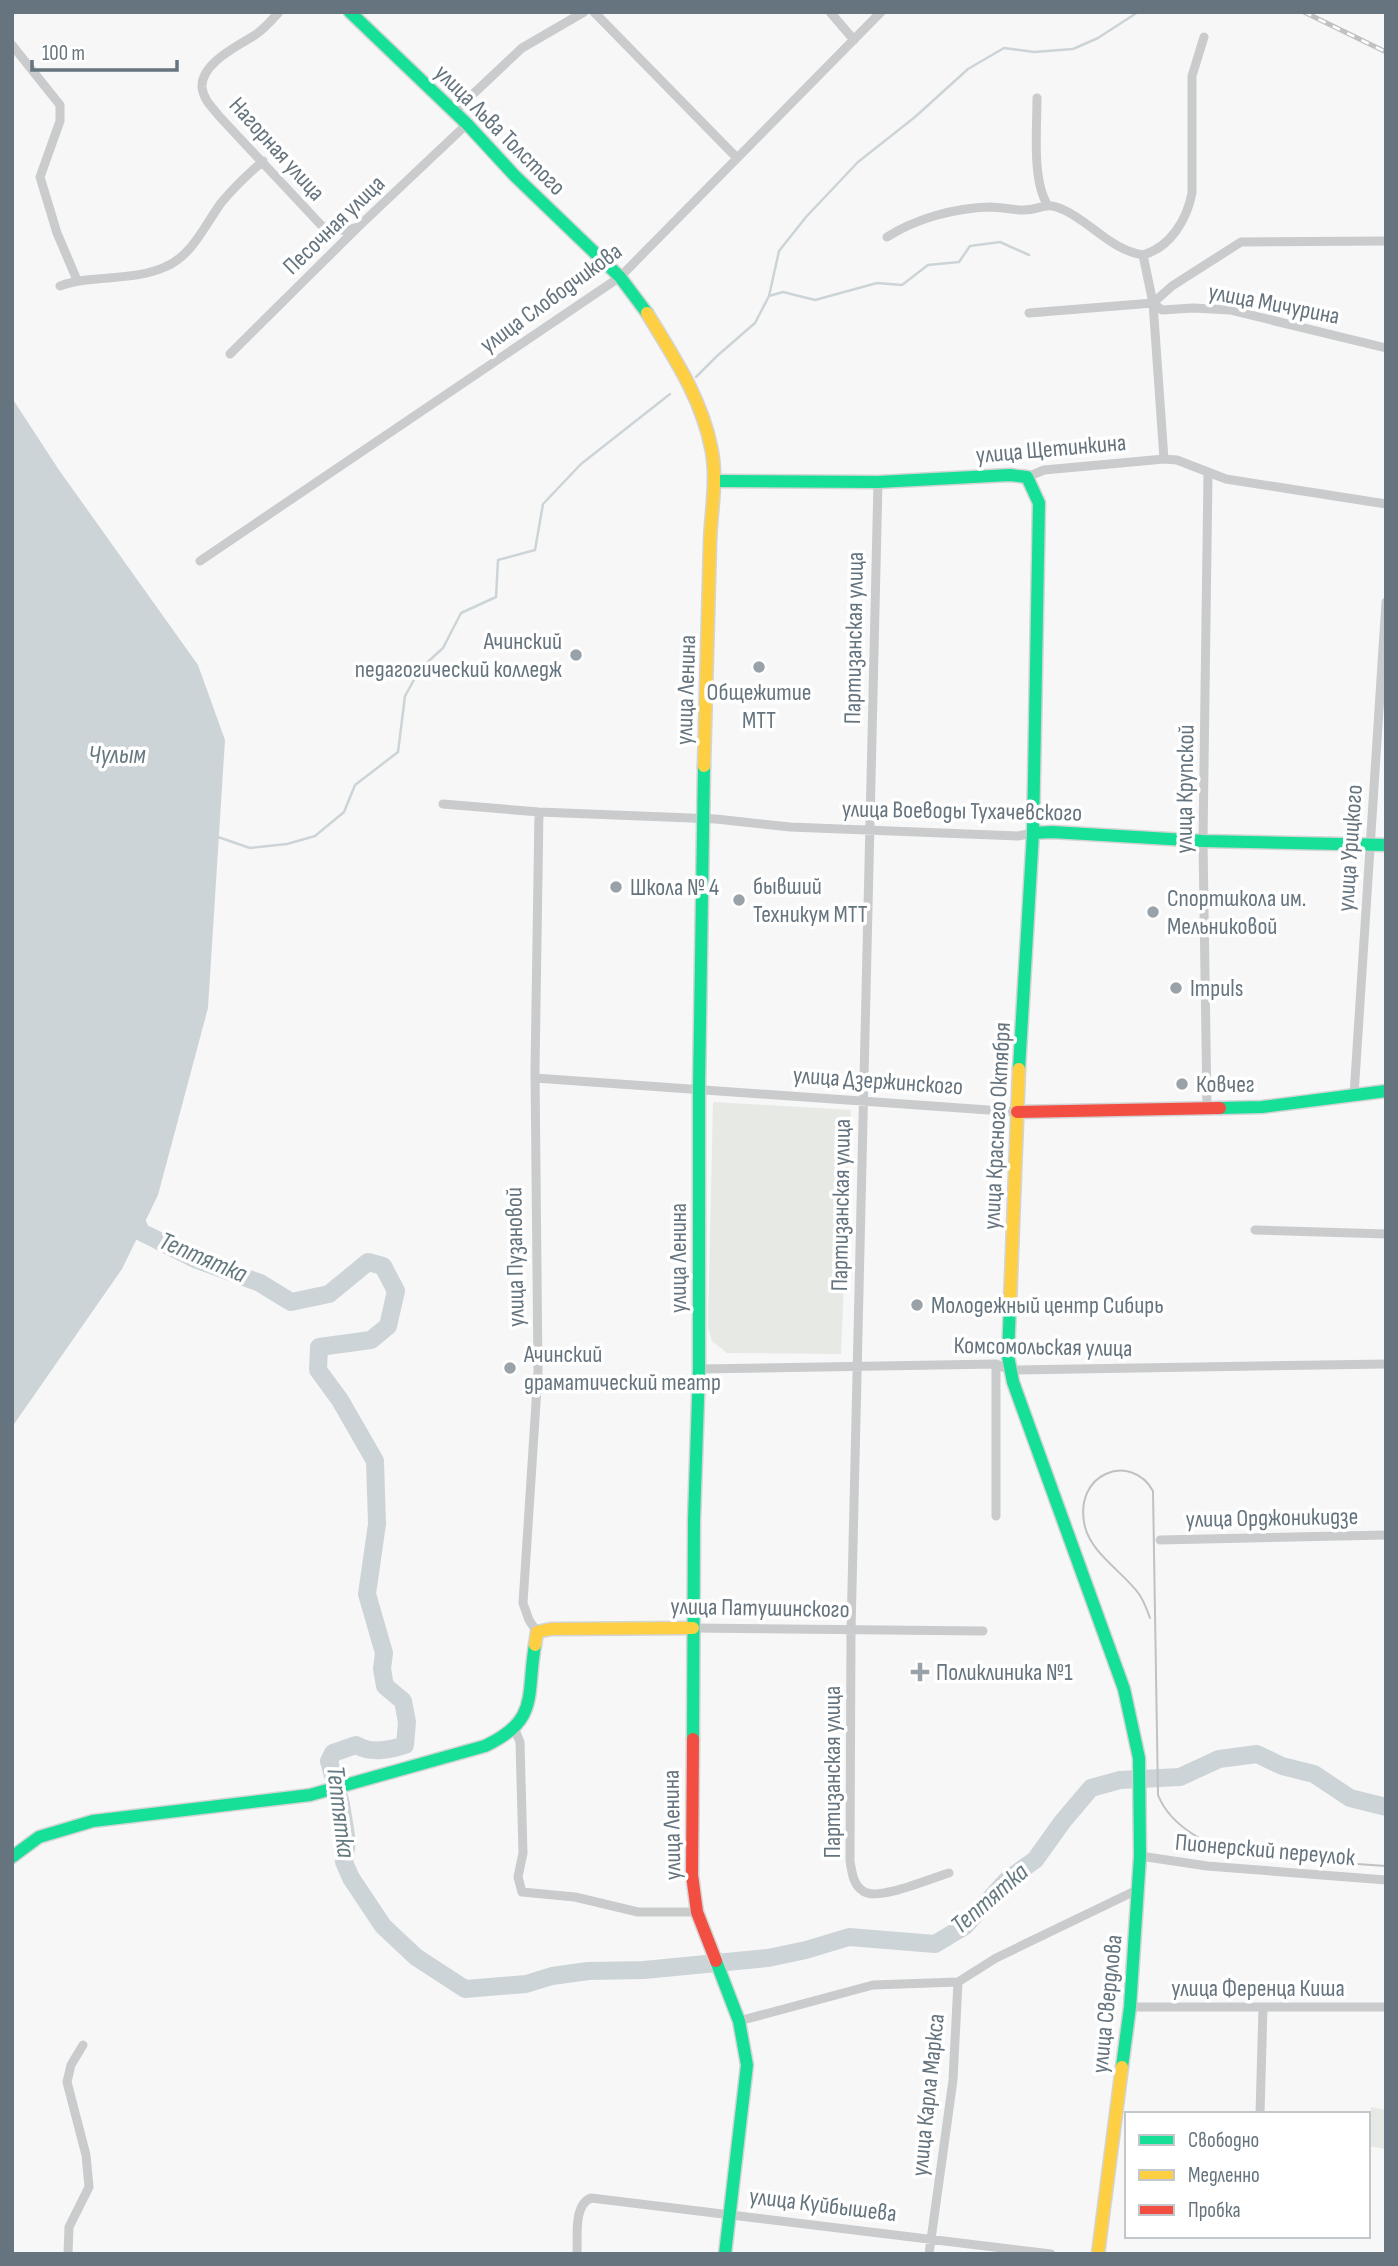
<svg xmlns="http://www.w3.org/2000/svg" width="1398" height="2266" font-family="'Sofia Sans Condensed',sans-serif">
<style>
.green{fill:#e6e9e4}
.water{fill:#cdd4d8}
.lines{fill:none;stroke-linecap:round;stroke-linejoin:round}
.stream{stroke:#cdd4d8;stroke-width:2.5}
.river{stroke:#cdd4d8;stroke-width:18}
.fast-casing{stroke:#d3d4d5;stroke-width:15}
.slow-casing{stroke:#d3d4d5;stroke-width:15}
.jam-casing{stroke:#d3d4d5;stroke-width:15}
.street{stroke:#cacbcc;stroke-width:9}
.fast{stroke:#16e098;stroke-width:12}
.slow{stroke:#ffcf43;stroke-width:12}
.jam{stroke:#f24e42;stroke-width:12}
.tram{stroke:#c0c1c3;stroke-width:2}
.rail-casing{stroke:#c0c1c3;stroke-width:5}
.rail{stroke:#fff;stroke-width:2.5;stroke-dasharray:8;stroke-linecap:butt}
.poi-dot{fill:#98a2a8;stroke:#fff;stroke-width:2.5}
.labels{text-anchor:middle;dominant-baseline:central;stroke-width:7;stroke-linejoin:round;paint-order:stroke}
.street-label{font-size:24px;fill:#65747e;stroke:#fff}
.poi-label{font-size:24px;fill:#65747e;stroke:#fff;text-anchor:start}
.water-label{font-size:26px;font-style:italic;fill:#657980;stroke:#fff}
</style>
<rect width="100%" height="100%" fill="#f7f7f7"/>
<path class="green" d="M713 1102 851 1110 841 1354 727 1353 712 1341 708 1328Z
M1371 2107 1386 2110 1385 2149 1368 2146Z"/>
<path class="water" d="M12 398 59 470 198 665 225 740 208 1008 158 1195 122 1269 12 1427Z"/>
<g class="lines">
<path class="stream" d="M769 296 783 292 815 300 877 283 902 285 928 265 959 262 970 246 1000 242 1029 255
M696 377 717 356 755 323 769 296 779 251 806 217 858 162 915 117 968 69 1004 48 1034 52 1073 49 1098 38 1138 12
M215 836 250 848 287 844 315 836 344 812 355 785 398 752 405 696 420 669 443 648 461 613 496 597 498 560 535 550 543 504 581 464 670 394"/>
<path class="river" d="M132 1212 141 1232 195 1259 260 1283 291 1302 329 1294 368 1262 383 1266 396 1291 388 1326 371 1340 319 1347 318 1370 340 1400 375 1461 377 1524 367 1594 384 1653 382 1669 385 1686 403 1701 407 1722 405 1745C389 1750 372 1754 356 1745L333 1753 329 1761 341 1804 347 1842 344 1862 351 1878 383 1926 416 1957 465 1989 526 1984 552 1976 588 1971 644 1970 768 1958 806 1950 849 1937 935 1944 965 1926 1008 1879 1035 1860 1063 1821 1091 1788 1120 1780 1180 1777 1219 1759 1257 1754 1282 1766 1314 1774 1350 1798 1386 1807"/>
<g class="fast-casing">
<path id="fast" d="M350 12 467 124 515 176 620 277 647 313
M714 481 878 482 1010 475 1027 477 1039 503 1033 833 1019 1069
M1033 833 1052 832 1203 841 1386 845
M1220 1108 1262 1107 1386 1091
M1010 1304 1008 1356 1013 1382 1124 1689 1139 1758 1140 1856 1130 2007 1122 2067
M693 1739 694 1520 699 1369V1088L704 766
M12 1857 39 1837 93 1821 310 1795 485 1746C540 1720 526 1696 535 1645
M716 1961 739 2021 747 2065 725 2254"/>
</g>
<g class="slow-casing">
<path id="slow" d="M647 313C673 356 701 397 711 447 718 478 711 511 710 542 708 617 706 691 704 766
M1010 1304 1019 1069
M535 1645 537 1632 551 1629 693 1628
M1098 2254 1122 2067"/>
</g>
<g class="jam-casing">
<path id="jam" d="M1017 1112 1220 1108
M693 1739 692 1875 697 1912 716 1961"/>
</g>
<path class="street" d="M279 12C272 20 264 29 255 35 238 46 201 63 202 87 203 99 212 107 219 116L321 225C333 233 344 231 358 227
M594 12 737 158
M830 12 854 40
M12 45 60 105V121L40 177 57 233 77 280
M1037 98C1037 128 1032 179 1047 204
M454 112 522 48 584 12
M887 237C917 218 955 208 990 207 1001 207 1012 210 1022 210 1041 211 1043 200 1064 210 1092 223 1111 250 1143 255
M1143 255C1171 247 1187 219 1192 193V76L1204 37
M1143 255 1153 303 1164 459
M60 286C94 274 131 282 165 267 192 256 205 225 221 203 234 187 248 174 263 161
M1153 303 1172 286 1241 242 1386 241
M1029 313 1153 303 1162 310 1193 308 1230 310 1386 348
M230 354 358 227 467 124
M1027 477 1044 470 1164 459 1177 460 1226 479 1386 504
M878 482 851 1631 850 1861C852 1872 853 1885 863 1891 878 1902 931 1878 949 1873
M200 561 620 277 881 12
M443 804 539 812 716 819 790 827 1018 836 1033 833
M535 1078 1017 1112
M1354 1095 1386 602
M1207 1107 1203 841 1208 473
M1255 1230 1386 1234
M699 1369 996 1364 1010 1370 1386 1364
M996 1516V1364
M1160 1540 1386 1535
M693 1628 983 1631
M537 1632 529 1620 523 1603 538 1372 535 1070 539 812
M515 1730 520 1742 523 1853 518 1877 522 1892 575 1897 638 1912H697
M1140 1856 1207 1866 1386 1880
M1130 2007H1386
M739 2021 873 1985 958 1982 996 1958 1139 1889
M1260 2114 1263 2008
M68 2254 69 2227 89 2187 86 2155 67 2082 71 2065 83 2045
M577 2254C578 2237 573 2205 591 2198L1051 2254
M929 2254 953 2080 958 1982"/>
<use href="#fast" class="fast"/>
<use href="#slow" class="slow"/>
<use href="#jam" class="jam"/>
<path class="tram" d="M1150 1618C1147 1610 1144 1601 1139 1594 1123 1572 1092 1554 1085 1527 1072 1472 1132 1452 1153 1491L1158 1795C1171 1828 1211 1847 1243 1856L1386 1866"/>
<g class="rail-casing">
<path id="rail" d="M1304 12 1386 52"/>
</g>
<use href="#rail" class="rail"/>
</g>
<g class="poi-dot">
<circle cx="576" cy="655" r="7"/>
<circle cx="759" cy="667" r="7"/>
<circle cx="616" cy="887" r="7"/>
<circle cx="739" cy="900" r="7"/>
<circle cx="1153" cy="912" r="7"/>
<circle cx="1176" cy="988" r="7"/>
<circle cx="1182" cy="1084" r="7"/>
<circle cx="917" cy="1305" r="7"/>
<circle cx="510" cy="1368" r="7"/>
<path d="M916.5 1661.5h7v7h7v7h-7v7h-7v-7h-7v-7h7z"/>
</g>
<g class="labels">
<g class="street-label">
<text transform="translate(500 130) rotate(45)">улица Льва Толстого</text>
<text transform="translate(277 149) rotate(48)">Нагорная улица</text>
<text transform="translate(334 225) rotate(-44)">Песочная улица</text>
<text transform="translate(551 298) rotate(-36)">улица Слободчикова</text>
<text transform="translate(1274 304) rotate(11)">улица Мичурина</text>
<text transform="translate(1051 449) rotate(-5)">улица Щетинкина</text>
<text transform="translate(854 638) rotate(-89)">Партизанская улица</text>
<text transform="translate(686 690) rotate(-88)">улица Ленина</text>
<text transform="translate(1185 789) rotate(-89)">улица Крупской</text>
<text transform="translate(962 811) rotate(1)">улица Воеводы Тухачевского</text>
<text transform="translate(1350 848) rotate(-86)">улица Урицкого</text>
<text transform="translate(878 1081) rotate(4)">улица Дзержинского</text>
<text transform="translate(997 1126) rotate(-87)">улица Красного Октября</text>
<text transform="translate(841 1205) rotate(-89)">Партизанская улица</text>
<text transform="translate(515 1257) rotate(-91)">улица Пузановой</text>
<text transform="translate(678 1258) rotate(-90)">улица Ленина</text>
<text transform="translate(1043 1347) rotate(1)">Комсомольская улица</text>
<text transform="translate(1272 1518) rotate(-1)">улица Орджоникидзе</text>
<text transform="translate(760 1608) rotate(1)">улица Патушинского</text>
<text transform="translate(832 1772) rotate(-90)">Партизанская улица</text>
<text transform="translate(672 1825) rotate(-91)">улица Ленина</text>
<text transform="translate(1265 1850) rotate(5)">Пионерский переулок</text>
<text x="1258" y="1988">улица Ференца Киша</text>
<text transform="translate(1107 2004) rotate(-84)">улица Свердлова</text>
<text transform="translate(928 2095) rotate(-84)">улица Карла Маркса</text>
<text transform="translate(823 2205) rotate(7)">улица Куйбышева</text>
</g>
<g class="poi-label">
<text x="562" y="641" text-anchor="end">Ачинский<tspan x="562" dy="28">педагогический колледж</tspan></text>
<text x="759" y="692" text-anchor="middle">Общежитие<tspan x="759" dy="28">МТТ</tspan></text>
<text x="753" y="886">бывший<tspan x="753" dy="28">Техникум МТТ</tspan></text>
<text x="630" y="887">Школа № 4</text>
<text x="1167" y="898">Спортшкола им.<tspan x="1167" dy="28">Мельниковой</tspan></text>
<text x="1190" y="988">Impuls</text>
<text x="1196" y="1084">Ковчег</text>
<text x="931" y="1305">Молодежный центр Сибирь</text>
<text x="524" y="1354">Ачинский<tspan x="524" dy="28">драматический театр</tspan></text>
<text x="936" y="1672">Поликлиника №1</text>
</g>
<g class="water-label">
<text x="117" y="755">Чулым</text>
<text transform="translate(203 1258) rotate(23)">Тептятка</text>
<text transform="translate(340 1812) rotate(83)">Тептятка</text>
<text transform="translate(990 1899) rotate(-41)">Тептятка</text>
</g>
</g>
<rect width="1398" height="2266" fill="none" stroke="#65747e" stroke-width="28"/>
<rect x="1125" y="2112" width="245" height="126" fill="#ffffff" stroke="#c1c7cb" stroke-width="2"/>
<rect x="1139" y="2135" width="35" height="10" fill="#16e098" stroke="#c1c7cb" stroke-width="2"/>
<text x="1188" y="2147" font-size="21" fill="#65747e">Свободно</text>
<rect x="1139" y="2170" width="35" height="10" fill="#ffcf43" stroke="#c1c7cb" stroke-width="2"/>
<text x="1188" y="2182" font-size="21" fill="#65747e">Медленно</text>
<rect x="1139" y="2205" width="35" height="10" fill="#f24e42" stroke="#c1c7cb" stroke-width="2"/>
<text x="1188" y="2217" font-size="21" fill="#65747e">Пробка</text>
<path d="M32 60v10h145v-10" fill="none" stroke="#65747e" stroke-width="3.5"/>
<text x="42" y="60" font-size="21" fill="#65747e" stroke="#ffffff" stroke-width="5" paint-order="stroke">100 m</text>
</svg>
